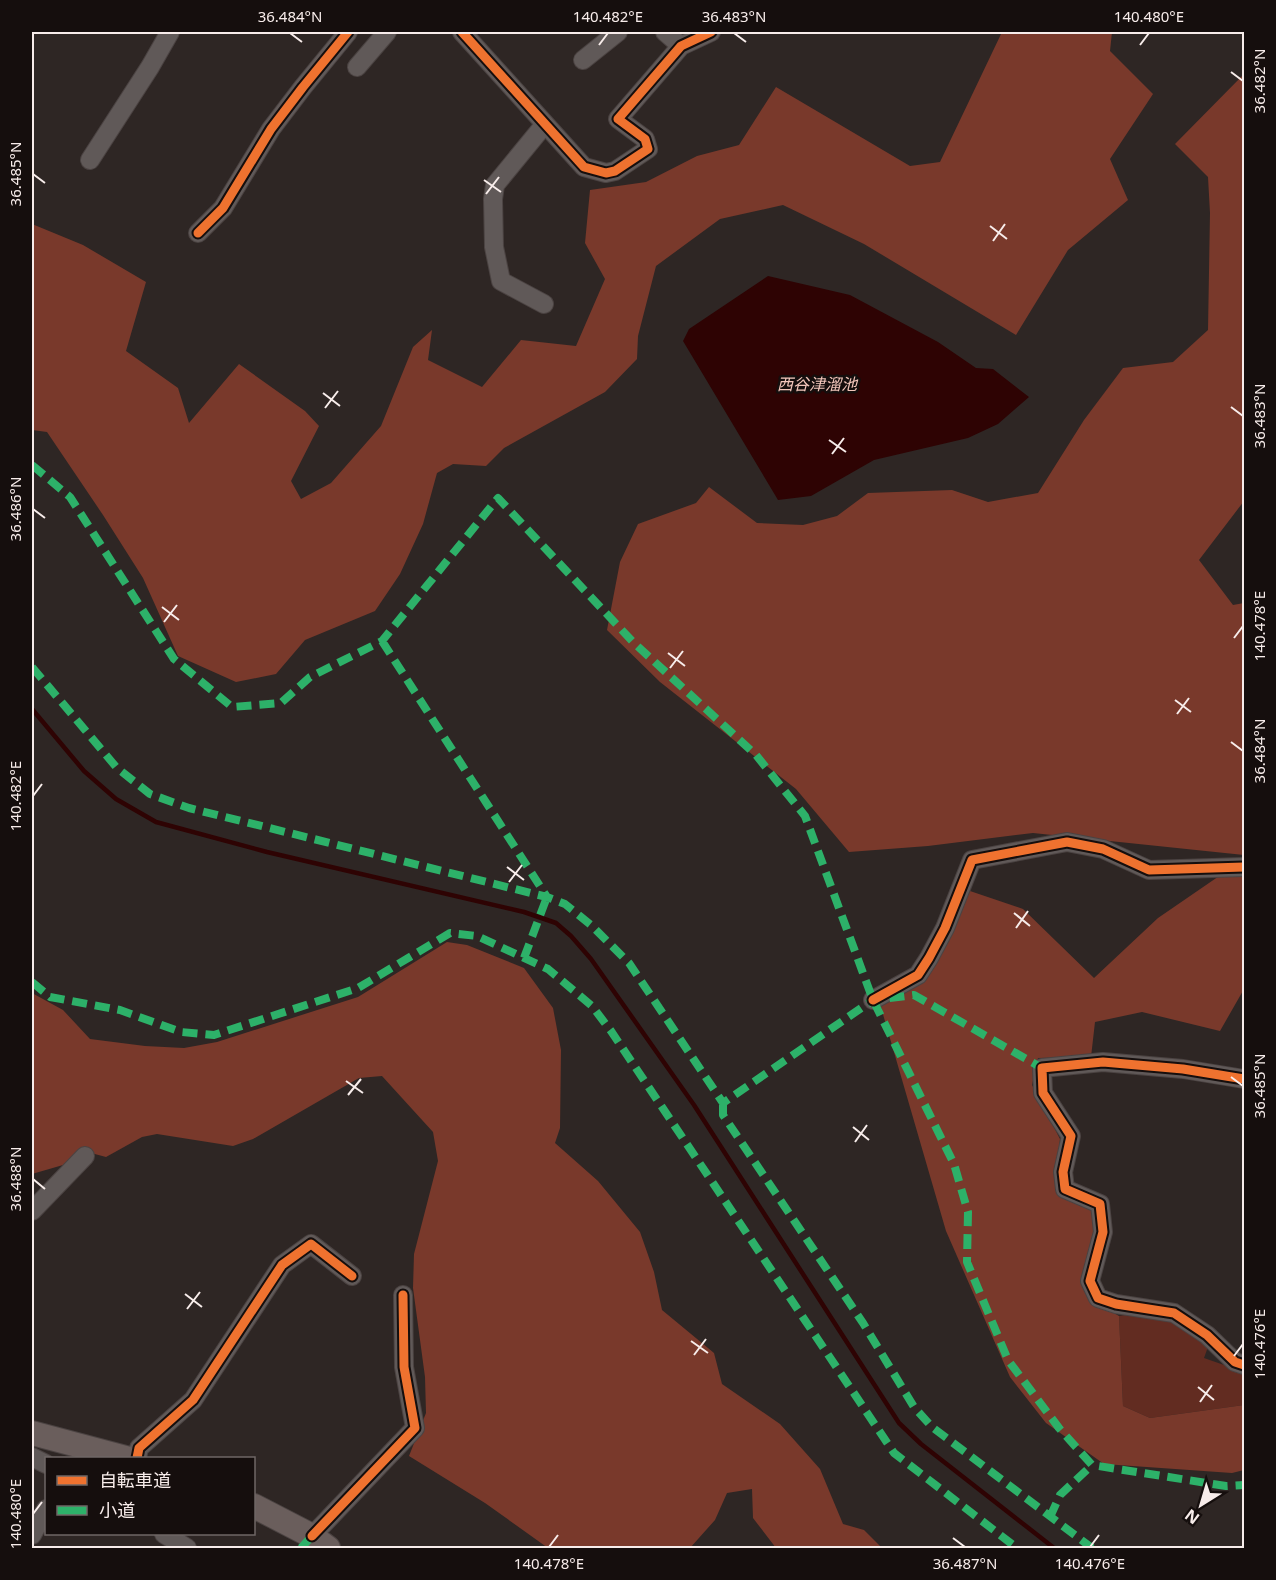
<svg xmlns="http://www.w3.org/2000/svg" width="1276" height="1580" font-family="'Noto Sans','Noto Sans JP',sans-serif">
<style>
.green{fill:#622c21}
.forest{fill:#79392b}
.water{fill:#2e0303}
.lines{fill:none;stroke-linecap:round;stroke-linejoin:round}
.stream{stroke:#2e0303;stroke-width:4.5}
.minor-casing{stroke:#4b4342;stroke-width:20}
.major-casing{stroke:#4b4342;stroke-width:26}
.minor{stroke:#605958;stroke-width:18}
.major{stroke:#6a5e5c;stroke-width:24}
.quiet{stroke:#2db169;stroke-width:8;stroke-dasharray:15 8;stroke-linecap:butt}
.cycleway-casing{stroke:#150e0d;stroke-width:13}
.cycleway{stroke:#ef722f;stroke-width:9}
.ticks{fill:none;stroke:#f7ecea;stroke-width:2}
.labels{text-anchor:middle;dominant-baseline:central;stroke-width:5;stroke-linejoin:round;paint-order:stroke}
.water-label{font-size:16px;font-style:italic;fill:#f3c6bb;stroke:#150e0d}
.neatline{fill:none;stroke:#f7ecea;stroke-width:2}
.ticks-label{font-size:15px;text-anchor:middle;fill:#f7ecea}
</style>
<rect width="100%" height="100%" fill="#2e2624"/>
<path class="green" d="M1142 1312 1171 1319 1209 1344 1204 1358 1244 1372V1405L1150 1418 1123 1406 1119 1316Z"/>
<path class="forest" d="M1002 32H1112L1110 51 1153 94 1110 159 1128 200 1068 250 1016 335 864 244 783 205 720 219 656 266 638 336 637 359 605 392 504 448 486 466 453 464 437 473 423 524 400 574 375 611 305 640 276 674 236 682 178 656 143 578 103 515 47 432 32 430V224L83 245 146 282 126 351 178 388 189 423 239 364 305 411 319 426 291 481 301 499 331 483 381 426 413 347 432 330 428 360 482 387 521 340 576 346 605 279 585 243 590 190 646 182 697 156 739 145 776 87 910 166 940 162Z
M1244 74V501L1199 560 1233 605 1244 603V855L1033 833 928 846 849 852 796 789 660 682 607 630 620 562 638 524 696 503 709 487 757 523 803 525 837 516 868 493 952 490 988 502 1038 493 1084 420 1123 368 1173 362 1208 330 1210 213 1208 177 1175 144Z
M1225 872H1244V989L1220 1031 1142 1012 1095 1022 1091 1057 1038 1058 1032 1085 1060 1139 1055 1190 1091 1209 1097 1230 1088 1298 1119 1316 1123 1406 1150 1418 1244 1405V1470L1232 1473 1104 1464 1046 1423 1010 1377 946 1231 880 1004 924 976 970 891 1023 909 1094 978 1158 918Z
M447 942 467 945 524 968 553 1008 561 1050 560 1128 555 1143 598 1181 640 1232 654 1272 662 1310 714 1353 722 1384 780 1424 820 1469 843 1524 864 1530 882 1548H776L753 1518 752 1489 727 1493 715 1520 690 1548H548L485 1503 409 1456 426 1413 425 1377 413 1288 414 1254 438 1161 433 1132 382 1076 359 1078 253 1139 233 1146 157 1134 142 1137 106 1157 91 1153 63 1165 32 1174V993L63 1010 90 1039 145 1046 184 1048 217 1042 358 997Z"/>
<path class="water" d="M768 276 850 295 938 342 976 368 993 369 1029 397 998 424 968 438 874 460 811 496 778 500 683 341 689 329Z"/>
<g class="lines">
<path class="stream" d="M32 709 84 771 116 799 156 822 267 852 524 912 556 923 571 936 591 959 694 1105 899 1423 921 1444 1054 1548"/>
<g class="minor-casing">
<path id="minor" d="M462 32 584 167 606 173 615 171 648 149 645 139 618 119 681 46 711 32
M665 32 681 46
M583 60 618 32
M357 67 387 32
M90 160 150 67 170 32
M198 233 223 208 271 129 303 87 348 32
M544 304 501 281 494 247 493 199 495 185 545 124
M873 1000 918 975 929 958 945 928 972 860 1067 842 1103 849 1149 870 1244 867
M1244 1079 1183 1069 1103 1062 1042 1068 1043 1093 1071 1136 1063 1172 1065 1189 1100 1204 1103 1232 1090 1281 1098 1298 1116 1304 1174 1313 1207 1335 1235 1362 1244 1365
M32 1211 85 1156
M32 1457 46 1464
M137 1458 139 1448 193 1400 282 1265 311 1244 352 1276
M164 1534 187 1548
M32 1535 46 1509
M312 1536 415 1428 404 1367 403 1295"/>
</g>
<g class="major-casing">
<path id="major" d="M32 1433 126 1458
M254 1506 312 1536 328 1548"/>
</g>
<use href="#minor" class="minor"/>
<use href="#major" class="major"/>
<path class="quiet" d="M32 465 70 497 174 659 232 707 281 703 310 677 382 641 498 498 633 642 756 755 805 816 873 1000 954 1164 968 1212 967 1262 1008 1360 1059 1428 1092 1465 1226 1486 1244 1485
M382 641 547 897
M32 667 117 768 150 794 189 808 547 897 565 904 591 925 629 963 723 1103 873 1000 914 995 1042 1068
M524 958 547 897
M32 982 50 997 120 1010 181 1032 214 1035 358 988 450 933 477 936 548 969 592 1006 611 1031 894 1453 1017 1548
M723 1103V1115L863 1323 914 1407 932 1427 1092 1548
M1050 1517 1060 1495 1092 1465
M301 1548 312 1536"/>
<g class="cycleway-casing">
<path id="cycleway" d="M462 32 584 167 606 173 615 171 648 149 645 139 618 119 681 46 711 32
M198 233 223 208 271 129 303 87 348 32
M873 1000 918 975 929 958 945 928 972 860 1067 842 1103 849 1149 870 1244 867
M1244 1079 1183 1069 1103 1062 1042 1068 1043 1093 1071 1136 1063 1172 1065 1189 1100 1204 1103 1232 1090 1281 1098 1298 1116 1304 1174 1313 1207 1335 1235 1362 1244 1365
M137 1458 139 1448 193 1400 282 1265 311 1244 352 1276
M312 1536 415 1428 404 1367 403 1295"/>
</g>
<use href="#cycleway" class="cycleway"/>
</g>
<path class="ticks" d="M290 33 302 42M734 33 746 42M599 45 608 33M1140 45 1149 33M1231 72 1243 81M33 174 45 183M484 180 501 192M486 194 499 177M990 226 1007 239M993 241 1005 224M323 393 340 406M1231 407 1243 416M325 408 338 391M829 440 846 452M832 454 844 438M33 509 45 518M162 607 179 620M164 622 177 605M1234 638 1243 626M668 653 685 666M670 668 683 651M1175 700 1191 712M1177 714 1189 698M1231 742 1243 751M33 796 42 784M507 867 524 880M509 882 522 865M1014 913 1030 926M1016 928 1028 911M1231 1077 1243 1086M346 1081 363 1093M348 1095 361 1079M853 1127 869 1140M855 1142 867 1125M33 1179 45 1189M185 1294 202 1307M187 1309 200 1292M691 1341 708 1353M694 1355 706 1339M1234 1356 1243 1344M1198 1387 1214 1400M1200 1402 1212 1385M33 1514 42 1502M953 1538 965 1547M549 1547 558 1535M1090 1547 1099 1535"/>
<g class="labels">
<g class="water-label">
<text x="817" y="384">西谷津溜池</text>
</g>
</g>
<rect width="1276" height="1580" fill="none" stroke="#150e0d" stroke-width="66"/>
<rect x="45" y="1457" width="210" height="78" fill="#150e0d" stroke="#6f6765" stroke-width="1.5"/>
<rect x="57" y="1476" width="30" height="9" fill="#ef722f" stroke="#6f6765" stroke-width="1.5"/>
<text x="99" y="1487" font-size="18" fill="#f7ecea">自転車道</text>
<rect x="57" y="1506" width="30" height="9" fill="#2db169" stroke="#6f6765" stroke-width="1.5"/>
<text x="99" y="1517" font-size="18" fill="#f7ecea">小道</text>
<g transform="translate(1201 1505) rotate(217)" stroke="#150e0d" stroke-width="4.5" paint-order="stroke">
<path d="M0-4.5L10 22L0 15L-10 22Z" fill="#f7ecea"/>
<text y="-9" font-size="16" font-weight="bold" text-anchor="middle" fill="#f7ecea">N</text>
</g>
<rect x="33" y="33" width="1210" height="1514" class="neatline"/>
<g class="ticks-label">
<text x="290" y="22">36.484°N</text>
<text x="608" y="22">140.482°E</text>
<text x="734" y="22">36.483°N</text>
<text x="1149" y="22">140.480°E</text>
<text transform="translate(1260 81) rotate(-90)" y="5">36.482°N</text>
<text transform="translate(16 174) rotate(-90)" y="5">36.485°N</text>
<text transform="translate(1260 416) rotate(-90)" y="5">36.483°N</text>
<text transform="translate(16 509) rotate(-90)" y="5">36.486°N</text>
<text transform="translate(1260 626) rotate(-90)" y="5">140.478°E</text>
<text transform="translate(1260 751) rotate(-90)" y="5">36.484°N</text>
<text transform="translate(16 796) rotate(-90)" y="5">140.482°E</text>
<text transform="translate(1260 1086) rotate(-90)" y="5">36.485°N</text>
<text transform="translate(16 1179) rotate(-90)" y="5">36.488°N</text>
<text transform="translate(1260 1344) rotate(-90)" y="5">140.476°E</text>
<text transform="translate(16 1514) rotate(-90)" y="5">140.480°E</text>
<text x="549" y="1569">140.478°E</text>
<text x="965" y="1569">36.487°N</text>
<text x="1090" y="1569">140.476°E</text>
</g>
</svg>
